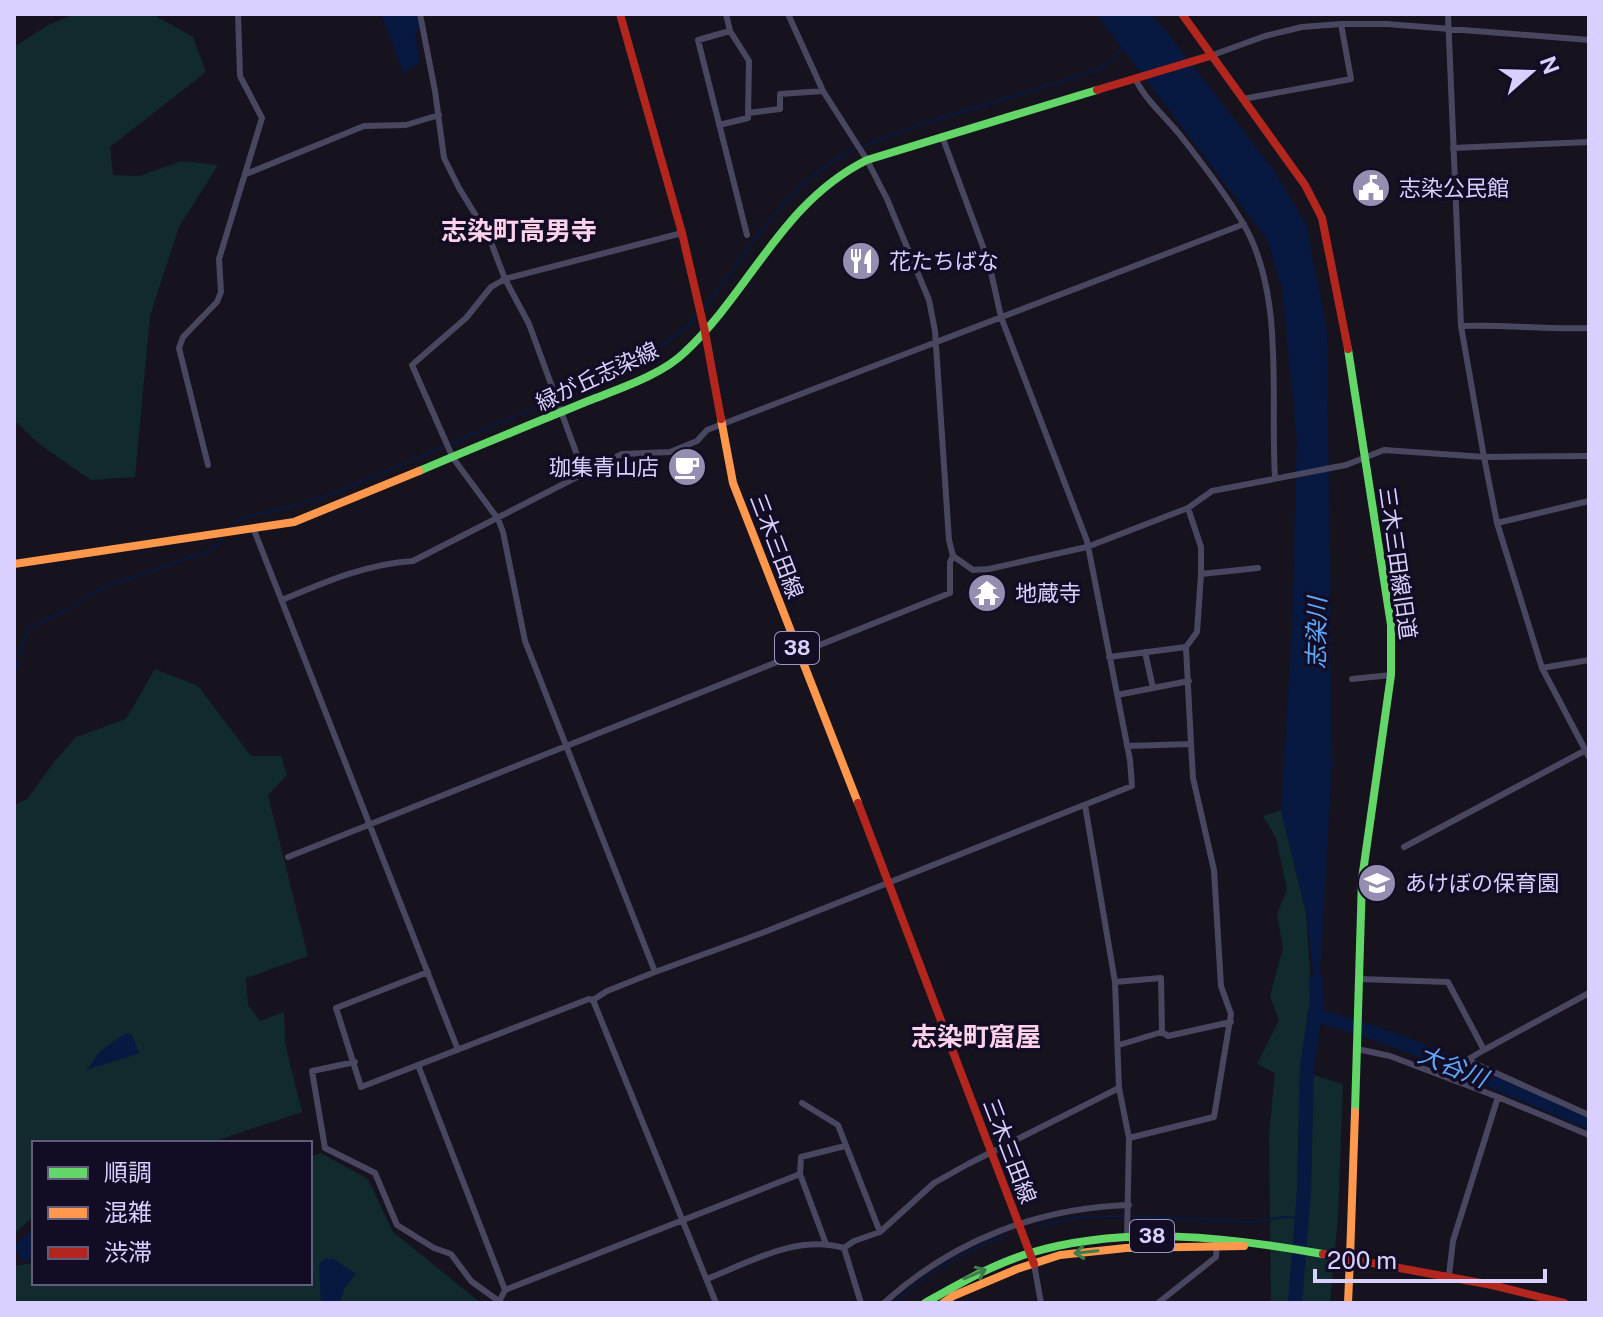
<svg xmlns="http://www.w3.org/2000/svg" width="1603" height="1317" font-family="'Public Sans','Noto Sans JP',sans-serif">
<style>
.green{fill:#102a2d}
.water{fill:#071841}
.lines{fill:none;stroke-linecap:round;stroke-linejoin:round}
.stream{stroke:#071841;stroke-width:2}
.river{stroke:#071841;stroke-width:14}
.street{stroke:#494660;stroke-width:6}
.fast{stroke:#63d668;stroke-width:8}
.slow{stroke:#ff974d;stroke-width:8}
.jam{stroke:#b3261e;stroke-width:8}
.oneway{stroke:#3f7c4a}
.labels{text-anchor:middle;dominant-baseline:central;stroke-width:7;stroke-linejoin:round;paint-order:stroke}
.shield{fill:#120d25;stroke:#9d96be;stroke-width:2}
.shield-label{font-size:20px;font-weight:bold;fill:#d9d0ff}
.poi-label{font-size:22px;fill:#d9d0ff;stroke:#120d25;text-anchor:start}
.street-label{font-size:22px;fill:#d9d0ff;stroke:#120d25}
.water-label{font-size:24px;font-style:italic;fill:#5eaaff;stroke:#120d25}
.quarter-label{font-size:26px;font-weight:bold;fill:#ffd2ec;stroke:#120d25}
</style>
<rect width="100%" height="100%" fill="#16131f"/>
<path class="green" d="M75 14H152L193 37 206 72 110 147 113 175 139 176 182 161 218 165 179 227 150 316 135 477 91 480 39 444 14 420V47L48 25Z
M155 669 198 686 251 756H281L287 775 268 795 308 956 246 978 248 1005 260 1021 284 1012 285 1043 302 1112 209 1143H34V1216L14 1234V805L27 799 54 762 76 737 126 719Z
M1281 810 1306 912 1311 990 1304 1072 1343 1084 1338 1217 1330 1303H1271L1269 1135 1275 1073 1257 1064 1279 1020 1270 996 1283 948 1277 914 1287 890 1276 838 1263 816Z
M321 1153 368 1179 393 1232 481 1303H14V1266L34 1263V1283H310V1157Z"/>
<path class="water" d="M381 14H416L420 28 415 33 420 62 404 73Z
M1096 14H1150L1166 31 1275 172 1306 224 1327 331 1332 765 1318 1008 1306 912 1281 810 1292 630 1297 440 1282 288 1267 239Z
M126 1033 132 1035 139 1053 87 1070 100 1051Z
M34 1228V1256L24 1263 14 1246Z
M324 1259H333L356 1274 344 1289 340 1303H321L319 1264Z"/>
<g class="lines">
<path class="stream" d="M861 147 919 125 1098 70 1113 60 1122 48
M704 307C752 249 784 182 856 149
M450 444 631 367 686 328 697 315
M229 530C242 512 260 515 280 510 333 497 393 468 444 446
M14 676 28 628 72 607 102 588 203 553 218 545 223 538
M1131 1216 1252 1222 1284 1217 1302 1218
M1039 1226 1079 1217 1125 1216
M895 1303C927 1272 966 1250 1007 1235"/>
<path class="river" d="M1314 1015C1409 1039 1499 1085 1589 1122
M1295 1303 1304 1190 1307 1065 1317 1003 1316 981"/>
<path class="street" d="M420 14 435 91 444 158 459 188 489 237 505 279 529 324 584 474
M726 14 730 31 698 40 747 235
M1448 14 1461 326 1484 457 1497 523 1542 668 1589 757
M1210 56 1265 36 1302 27 1341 24H1387L1589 40
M1135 78C1145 100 1165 116 1180 135 1202 163 1226 194 1244 225 1285 296 1270 398 1275 477
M1243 99 1351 79 1341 24
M748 113 780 109V94L823 91
M719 125 748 118 749 61 730 31
M1453 148 1589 142
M246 174 364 126 406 125 439 115
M1461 326C1504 324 1546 330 1589 328
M208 465 179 348 183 337 217 302 221 292 219 259 262 118 240 76 238 14
M1497 523 1589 501
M254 530 458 1050
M953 556 973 570 989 569 1087 547 1188 508 1212 491 1346 465 1384 450 1484 457 1589 456
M1201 574 1258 568
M282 600C325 582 366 564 413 561L622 454 670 452 697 441 707 430 1244 224
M1186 647 1191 744
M1145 652 1153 688
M1109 657 1186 647 1197 632 1201 574V547L1188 508
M1542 668 1589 660
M1352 679 1391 675
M1117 695 1189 681
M1127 746 1191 744 1193 778 1214 870 1221 986 1231 1014 1214 1117 1129 1138
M1085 805 1115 982 1119 1088 1129 1138 1127 1237
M1404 847 1586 750
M288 857 950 593V562L953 556 949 540 935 331 929 300 887 199 867 160 823 91 788 14
M428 972 336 1008 361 1087 589 999 593 1000 607 991 655 972 762 933 1132 786 1130 760 1087 541 1001 317 989 263 942 136
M655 972 525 641 503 532 498 519 453 458 412 365 466 318 491 287 505 279 682 233
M1359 979 1448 982 1484 1050 1589 993
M1115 982 1161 978 1162 1032
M593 1000 716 1303
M1119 1045 1162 1032 1168 1036 1231 1022
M1357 1049 1390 1056 1498 1097
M1484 1050 1467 1060 1589 1115
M355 1062 312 1071 325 1148 375 1173 397 1225 434 1248 451 1254 471 1281 500 1302
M418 1065 505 1290
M802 1103 838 1125 880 1232
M800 1174 801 1157 845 1146
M844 1248 861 1303
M1034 1264 1041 1303
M1449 1275 1453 1241 1498 1097 1589 1135
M707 1279C750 1262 797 1234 844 1248L854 1241 880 1232 934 1183 968 1164 1119 1088
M499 1302 505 1290 800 1174 826 1244
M884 1303C952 1241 1037 1208 1129 1205
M1158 1303 1216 1257 1217 1243"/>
<path class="fast" d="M1348 349 1391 625V675L1362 879 1355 1112
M419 471C475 447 532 424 588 401 618 389 662 375 685 352 751 290 782 202 867 160L1097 90
M925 1303C959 1284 993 1264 1030 1253 1125 1225 1228 1237 1323 1254"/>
<path class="slow" d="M721 419 733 483 858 803
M14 564 294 522 419 471
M1350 1258 1355 1112
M943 1303 953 1296 1017 1269 1060 1255 1126 1248 1244 1246
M1348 1303 1350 1258"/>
<path class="jam" d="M620 14 682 233 705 332 721 419
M1182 14 1305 185 1322 218 1348 349
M1097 90 1210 56
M858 803 1034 1264
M1323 1254 1492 1285 1564 1303"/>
</g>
<defs><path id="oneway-shaft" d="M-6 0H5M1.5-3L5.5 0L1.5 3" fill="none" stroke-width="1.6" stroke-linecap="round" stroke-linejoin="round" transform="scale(2)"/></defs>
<g class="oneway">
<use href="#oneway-shaft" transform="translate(1086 1252) rotate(174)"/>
<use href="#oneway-shaft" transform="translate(975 1274) rotate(-23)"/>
</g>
<defs>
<g id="civic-disc" transform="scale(2)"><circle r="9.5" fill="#958eb1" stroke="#120d25"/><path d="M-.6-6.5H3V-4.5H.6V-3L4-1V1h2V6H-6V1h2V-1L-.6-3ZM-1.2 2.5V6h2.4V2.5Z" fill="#fff"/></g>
<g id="restaurant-disc" transform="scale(2)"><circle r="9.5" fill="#958eb1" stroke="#120d25"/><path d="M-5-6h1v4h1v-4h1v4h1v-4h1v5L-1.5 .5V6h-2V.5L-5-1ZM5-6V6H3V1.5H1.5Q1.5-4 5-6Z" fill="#fff"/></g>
<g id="cafe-disc" transform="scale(2)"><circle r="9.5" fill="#958eb1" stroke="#120d25"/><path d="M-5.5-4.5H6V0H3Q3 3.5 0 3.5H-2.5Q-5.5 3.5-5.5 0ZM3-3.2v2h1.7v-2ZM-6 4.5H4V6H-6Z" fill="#fff"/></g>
<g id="temple-disc" transform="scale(2)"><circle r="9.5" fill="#958eb1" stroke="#120d25"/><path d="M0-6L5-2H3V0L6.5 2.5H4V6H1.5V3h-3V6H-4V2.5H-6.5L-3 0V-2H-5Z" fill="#fff"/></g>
<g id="school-disc" transform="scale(2)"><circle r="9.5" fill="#958eb1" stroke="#120d25"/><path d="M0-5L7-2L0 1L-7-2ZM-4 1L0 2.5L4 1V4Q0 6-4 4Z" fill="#fff"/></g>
</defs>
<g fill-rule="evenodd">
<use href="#civic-disc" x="1371" y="188"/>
<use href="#restaurant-disc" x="861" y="261"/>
<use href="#cafe-disc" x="687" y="467"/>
<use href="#temple-disc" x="987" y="593"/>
<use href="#school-disc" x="1377" y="883"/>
</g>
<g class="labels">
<g class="shield">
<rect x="775" y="632" width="44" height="32" rx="6"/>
<rect x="1130" y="1220" width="44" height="32" rx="6"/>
</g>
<g class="shield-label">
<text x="797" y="648">38</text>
<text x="1152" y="1236">38</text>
</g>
<g class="poi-label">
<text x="1399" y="188">志染公民館</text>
<text x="889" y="261">花たちばな</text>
<text x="659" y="467" text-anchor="end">珈集青山店</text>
<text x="1015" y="593">地蔵寺</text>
<text x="1405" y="883">あけぼの保育園</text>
</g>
<g class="street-label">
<text transform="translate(597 376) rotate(-25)">緑が丘志染線</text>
<text transform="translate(777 546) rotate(69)">三木三田線</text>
<text transform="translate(1398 563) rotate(82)">三木三田線旧道</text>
<text transform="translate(1010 1151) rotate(69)">三木三田線</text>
</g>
<g class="water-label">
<text transform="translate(1316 633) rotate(-89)">志染川</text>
<text transform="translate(1453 1066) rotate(22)">大谷川</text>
</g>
<g class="quarter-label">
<text x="519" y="230">志染町高男寺</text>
<text x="976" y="1036">志染町窟屋</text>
</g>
</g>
<rect width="1603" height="1317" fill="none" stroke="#d9d0ff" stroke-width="32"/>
<rect x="32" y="1141" width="280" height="144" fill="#120d25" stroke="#625b7c" stroke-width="2"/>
<rect x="48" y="1167" width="40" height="12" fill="#63d668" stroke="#625b7c" stroke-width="2"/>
<text x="104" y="1181" font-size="24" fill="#d9d0ff">順調</text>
<rect x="48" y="1207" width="40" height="12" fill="#ff974d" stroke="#625b7c" stroke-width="2"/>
<text x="104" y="1221" font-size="24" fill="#d9d0ff">混雑</text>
<rect x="48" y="1247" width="40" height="12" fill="#b3261e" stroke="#625b7c" stroke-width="2"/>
<text x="104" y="1261" font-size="24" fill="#d9d0ff">渋滞</text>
<g transform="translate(1531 72) rotate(70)" stroke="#120d25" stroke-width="6" paint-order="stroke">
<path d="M0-6L14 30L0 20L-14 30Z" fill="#d9d0ff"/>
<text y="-12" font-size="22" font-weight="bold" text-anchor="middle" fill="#d9d0ff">N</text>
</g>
<path d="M1315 1269v12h230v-12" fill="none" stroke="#d9d0ff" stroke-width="4"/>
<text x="1327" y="1269" font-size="24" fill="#d9d0ff" stroke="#120d25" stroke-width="6" paint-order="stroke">200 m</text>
</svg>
